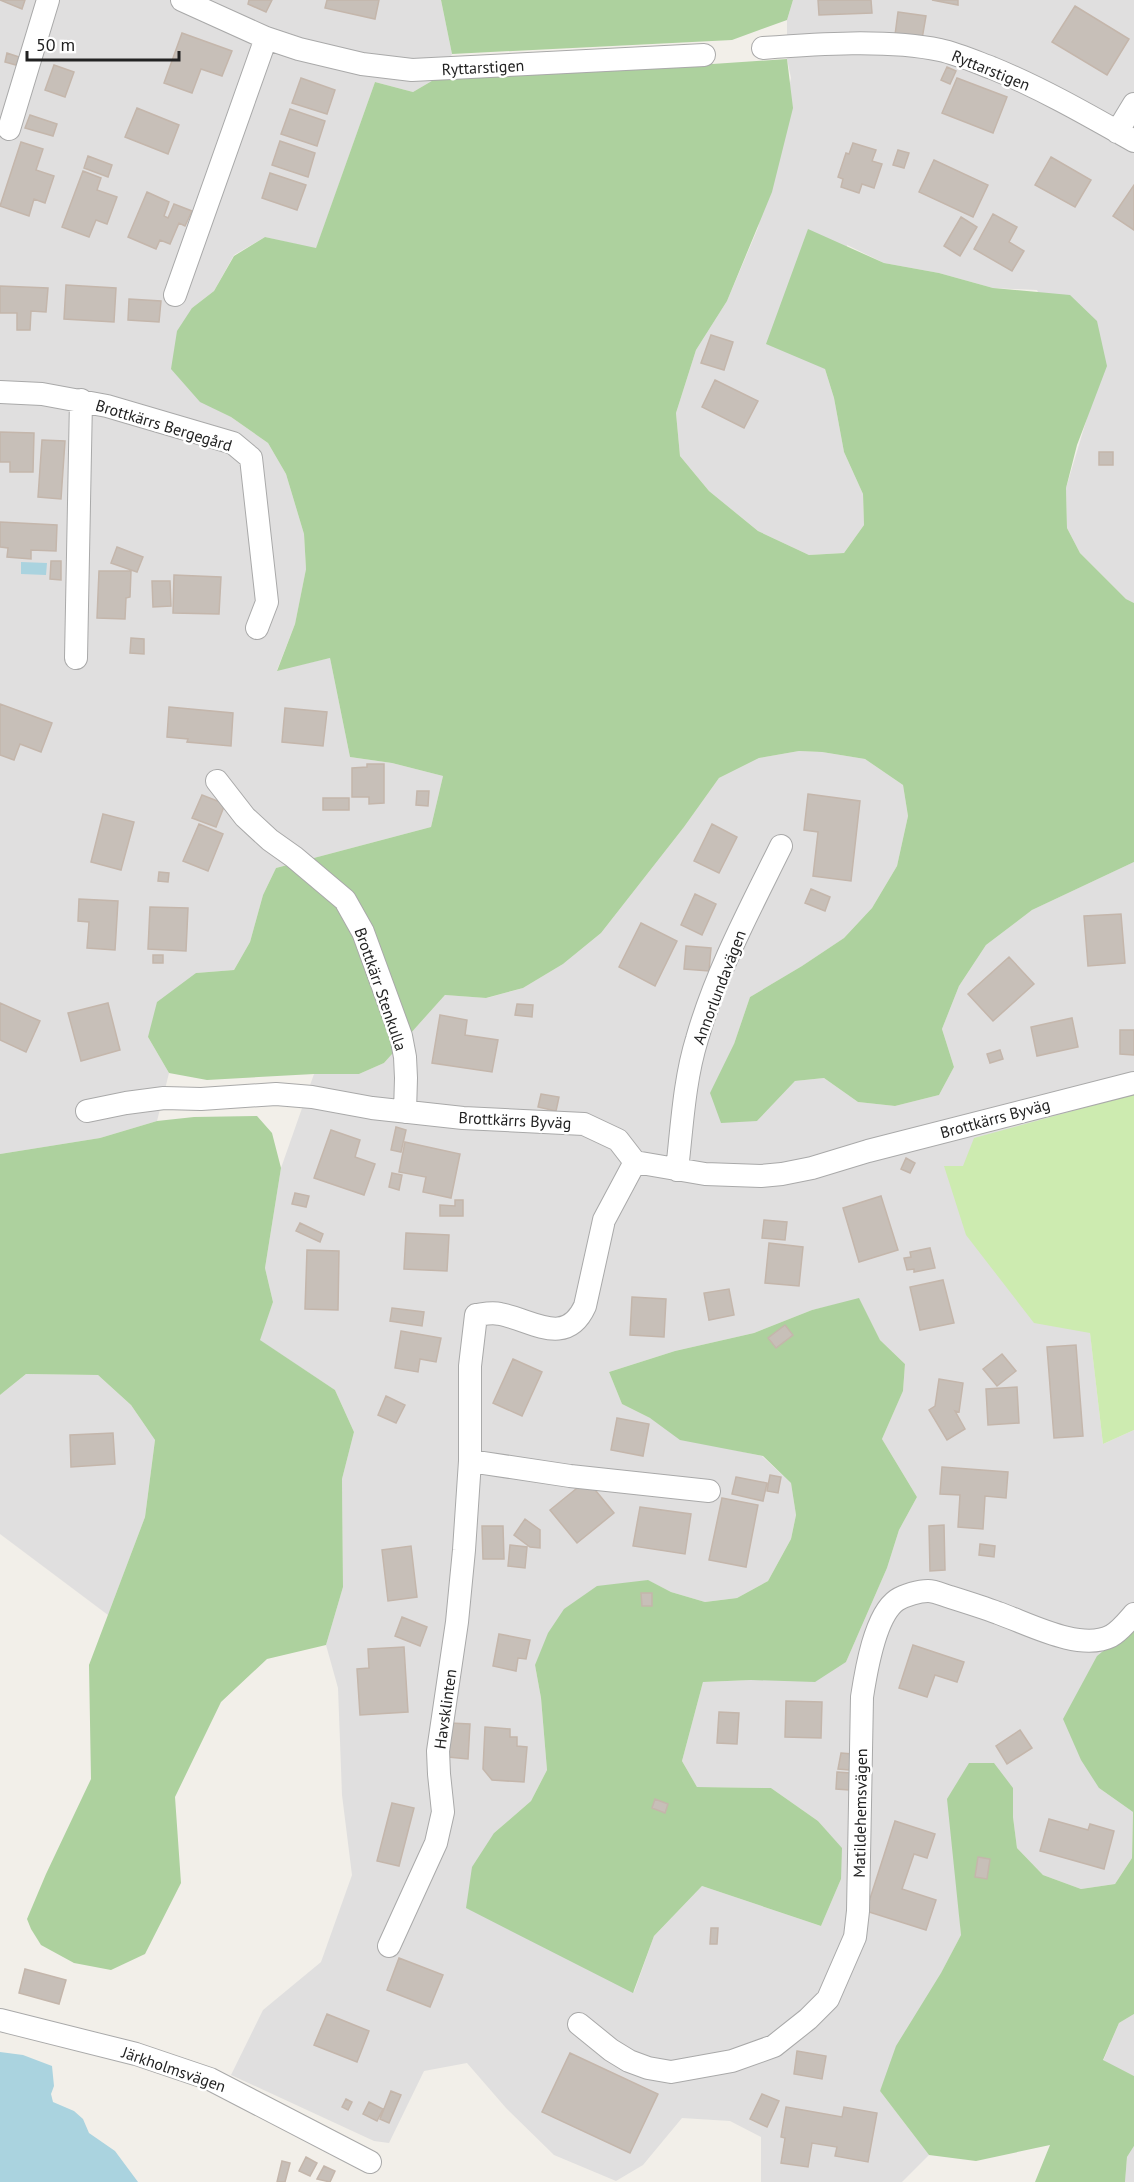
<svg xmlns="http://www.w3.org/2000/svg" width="1134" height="2182" font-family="'PT Sans',sans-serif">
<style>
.residential{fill:#e0dfdf;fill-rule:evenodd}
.grass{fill:#cdebb0}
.forest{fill:#add19e}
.water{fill:#aad3df}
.building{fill:#c7bfb8;stroke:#c4b6ab;stroke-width:1.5}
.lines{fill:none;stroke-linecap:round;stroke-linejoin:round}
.minor-casing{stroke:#a9a9a9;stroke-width:24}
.minor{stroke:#fff;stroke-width:22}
.labels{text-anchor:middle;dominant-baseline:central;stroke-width:5;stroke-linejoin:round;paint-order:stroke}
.street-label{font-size:16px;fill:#222;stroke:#fff}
</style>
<rect width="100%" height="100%" fill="#f2efe9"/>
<path class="residential" d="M0 0H441L452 54 442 75 413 92 375 82 316 249 265 237 234 255 214 291 192 308 200 401 231 417 268 443 286 474 304 534 306 569 295 624 277 670 330 658 350 757 392 763 443 776 431 827 276 868 263 895 250 942 234 970 196 973 148 1037 169 1073 157 1121 100 1138 0 1154Z
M793 0H1134V603L1126 599 1080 553 1067 528 1066 488 1090 408 1037 290 993 288 939 273 884 263 847 245 825 369 834 398 844 452 863 494 864 525 844 553 809 555 758 531 709 491 680 456 676 413 696 350 727 301 758 228 791 78 787 59V20Z
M799 751 822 752 865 759 903 785 908 816 897 866 872 908 844 938 802 966 750 997 734 1044 757 1121 795 1081 824 1078 858 1102 895 1106 939 1095 954 1067 942 1029 959 986 986 945 1032 910 1134 862V1094L963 1167 945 1166 1034 1322 1090 1332 1103 1444 1134 1430V1630L1099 1788 1133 1812 1132 1858 1115 1884 1081 1889 1043 1875 1017 1848 1013 1817V1788L954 1849 961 1935 880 2091 929 2155 902 2182H761V2137L730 2121 682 2118 643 2165 616 2181 554 2155 506 2108 467 2063 424 2071 389 2143 374 2141 231 2075 263 2010 321 1962 352 1875 342 1795 338 1688 326 1645 343 1587 342 1479 354 1432 335 1390 259 1340 273 1302 265 1268 281 1168 314 1074H359L384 1063 445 995 487 998 523 988 563 964 601 933 684 827 719 778 759 758ZM859 1299 880 1340 905 1364 903 1391 882 1439 917 1497 899 1530 887 1568 846 1662 751 1680 703 1682 682 1761 697 1787 771 1788 818 1821 841 1848V1879L821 1926 702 1886 654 1936 634 1992 494 1833 531 1801 547 1770 541 1698 535 1665 647 1580 671 1592 705 1602 737 1598 768 1581 791 1539 796 1515 791 1483 762 1456 725 1448 650 1418 622 1404 609 1372 675 1351 754 1333 812 1310Z
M26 1374 98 1375 131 1405 155 1440 145 1517 108 1615 0 1534V1395Z
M1134 2014V2076L1103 2061 1119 2023Z
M1134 2146V2182H1125L1127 2157Z"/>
<path class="grass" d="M1134 1094V1430L1103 1444 1090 1333 1034 1323 966 1235 944 1166H963L974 1138Z"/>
<path class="forest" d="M441 0H793L787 20 732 40 452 54Z
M787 59 793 108 772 192 727 301 696 350 676 413 680 456 709 491 758 531 809 555 844 553 864 525 863 494 844 452 834 398 825 369 766 344 808 229 884 263 939 273 993 288 1070 295 1097 321 1107 366 1077 445 1066 488 1067 528 1080 553 1126 599 1134 603V862L1032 910 986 945 959 986 942 1029 954 1067 939 1095 895 1106 858 1102 824 1078 795 1081 757 1121 721 1123 710 1093 734 1044 750 997 802 966 844 938 872 908 897 866 908 816 903 785 865 759 822 752 799 751 759 758 719 778 684 827 601 933 563 964 523 988 486 998 445 995 384 1063 359 1074H314L207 1080 169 1073 148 1037 157 1002 196 973 234 970 250 942 263 895 276 868 431 827 443 776 392 763 350 757 330 658 277 671 295 624 306 569 304 534 286 474 268 443 231 417 200 402 171 369 177 331 192 308 214 291 234 256 265 237 316 248 375 82 413 92 442 75 683 66Z
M257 1116 272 1133 281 1168 265 1268 273 1302 260 1340 335 1390 354 1432 342 1479 343 1587 326 1645 267 1659 221 1702 175 1797 181 1883 145 1954 111 1970 74 1963 41 1945 31 1929 27 1919 46 1874 91 1779 89 1665 145 1517 155 1440 131 1405 98 1375 26 1374 0 1395V1154L100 1138 157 1121 194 1117Z
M859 1298 880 1340 905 1364 903 1391 882 1439 917 1497 899 1530 887 1568 846 1662 815 1682 751 1680 703 1682 682 1761 697 1787 771 1788 818 1821 842 1848 841 1879 821 1926 702 1886 654 1936 633 1993 466 1908 472 1867 494 1833 531 1801 547 1770 541 1698 535 1665 548 1633 564 1609 597 1586 648 1580 671 1592 705 1602 737 1598 768 1581 791 1539 796 1515 791 1483 763 1456 680 1440 650 1418 622 1404 609 1372 675 1351 754 1333 812 1310Z
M1134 1630V2014L1119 2023 1103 2060 1134 2076V2146L1127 2157 1125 2182H1035L1050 2145 976 2161 929 2155 880 2091 896 2046 941 1973 961 1935 947 1799 969 1763H994L1013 1788V1817L1017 1848 1043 1875 1081 1889 1115 1884 1132 1858 1133 1812 1099 1788 1081 1760 1063 1719 1097 1656 1128 1631Z"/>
<path class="water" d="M21 562 47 563 46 575 21 574Z
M0 2052 23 2055 52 2066 54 2086 51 2094 53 2102 74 2111 83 2119 89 2133 115 2151 138 2182H0Z"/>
<path class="building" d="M0 0H25L22 9Z
M249 0H272L266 12 248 4Z
M327 0H379L375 19 325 8Z
M818 0H871L872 13 819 15Z
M932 0H958V5Z
M1075 6 1129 39 1107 75 1052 42Z
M898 12 926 16 922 39 895 35Z
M182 33 232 51 222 76 201 69 192 93 164 83Z
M7 53 19 57 16 65 5 62Z
M54 65 74 72 65 97 45 90Z
M947 67 956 71 950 84 941 80Z
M301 78 335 90 327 114 292 103Z
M957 78 1007 97 993 133 942 113Z
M137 108 179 125 168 154 125 137Z
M290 109 325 121 317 146 281 134Z
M30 115 57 124 53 136 25 128Z
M280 141 315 153 308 177 272 165Z
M21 142 43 149 36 170 54 176 45 203 34 199 29 216 0 206Z
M853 143 876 150 872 161 882 164 874 188 862 184 859 193 841 187 843 179 838 177 846 153 849 154Z
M898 150 909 153 904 168 893 165Z
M88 156 112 165 108 177 84 168Z
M1051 157 1091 180 1075 207 1035 185Z
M934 160 988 185 973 217 919 192Z
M83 171 101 178 97 190 117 197 107 224 96 220 89 237 62 227Z
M270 173 306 185 297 210 262 198Z
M1134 185V230L1113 216Z
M147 192 169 202 164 216 168 218 174 204 192 211 185 226 179 223 170 244 160 240 156 249 128 237Z
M993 214 1017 227 1009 242 1024 251 1012 271 974 249Z
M961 217 977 227 960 256 944 246Z
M66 285 116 288 114 322 64 319Z
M0 286 48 288 46 312 31 311 30 330H17V313H0Z
M129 299 161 301 159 322 128 320Z
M711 335 733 342 724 370 701 363Z
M715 380 758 401 744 428 702 407Z
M0 432 34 433 33 472H10V462H0Z
M42 440 65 441 61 499 38 497Z
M1099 452H1113V465H1099Z
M0 522 57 525 56 551 31 550V559L7 557 8 548 0 547Z
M117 547 143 557 137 572 111 563Z
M51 561H61V580L50 579Z
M99 571H131L130 597 126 598 125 619 97 618Z
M174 575 221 577 219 614 173 613Z
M152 581H170L171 606 153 607Z
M131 638 144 639V654L130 653Z
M0 704 52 723 41 752 20 744 14 760 0 755Z
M169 707 233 713 231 746 187 742 188 739 167 737Z
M285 708 327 712 323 746 282 742Z
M367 764H384V803L369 804V797H352V768L367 767Z
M417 791H429L428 806 416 805Z
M808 794 860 801 851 881 813 876 818 832 804 830Z
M202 795 225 804 216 827 192 818Z
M323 798H349V810H323Z
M103 814 134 822 121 870 91 862Z
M199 824 223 834 208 871 183 861Z
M712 824 737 837 719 873 694 861Z
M159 872 169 873 168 882 158 881Z
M811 889 830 897 825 911 805 903Z
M695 894 716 904 702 935 681 925Z
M79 899 118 901 115 950 87 948 89 922 78 921Z
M150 907 188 908 186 951 148 949Z
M1121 914 1125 963 1088 966 1084 916Z
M641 923 677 941 655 986 619 967Z
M686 946 711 948 709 971 684 969Z
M153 955H163V963H153Z
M1009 957 1034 984 993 1021 968 994Z
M0 1003 40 1021 26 1052 0 1040Z
M108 1003 120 1050 81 1061 68 1013Z
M517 1004 533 1005 532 1017 515 1015Z
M440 1015 467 1020 465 1035 498 1040 492 1072 432 1063Z
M1072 1018 1078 1047 1037 1056 1031 1027Z
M1120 1030H1134V1055L1120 1054Z
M1000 1050 1003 1059 990 1063 987 1054Z
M541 1094 559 1097 556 1111 538 1107Z
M396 1127 406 1130 401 1152 391 1150Z
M331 1130 360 1140 355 1157 375 1164 364 1195 314 1178Z
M405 1142 460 1154 451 1198 423 1192 426 1177 399 1172Z
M906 1158 915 1163 910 1173 901 1169Z
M392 1173 402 1175 399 1190 389 1187Z
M295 1193 309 1196 306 1207 292 1204Z
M881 1196 898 1250 859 1262 843 1208Z
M455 1200H463V1216H440V1205L455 1206Z
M764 1220 787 1222 785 1240 762 1238Z
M300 1223 323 1234 320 1242 296 1231Z
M406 1233 449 1235 447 1271 404 1269Z
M769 1243 803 1247 799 1286 765 1283Z
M930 1248 935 1268 914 1272V1269L907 1270 904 1258 911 1257 910 1252Z
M307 1250 339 1251 338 1310 305 1309Z
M943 1280 954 1323 920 1330 910 1287Z
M729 1289 734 1315 709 1320 704 1293Z
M632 1297 666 1299 664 1337 630 1335Z
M392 1308 424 1312 422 1326 390 1321Z
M785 1325 793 1335 776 1348 768 1338Z
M401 1331 441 1338 436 1362 420 1359 418 1372 395 1368Z
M1076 1345 1083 1436 1054 1438 1047 1347Z
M1002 1354 1016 1371 997 1386 983 1369Z
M513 1359 542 1372 522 1416 493 1403Z
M939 1379 963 1383 959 1412 955 1411 965 1429 947 1440 929 1410 935 1406Z
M1017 1387 1019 1423 988 1425 986 1389Z
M386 1396 405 1405 396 1423 378 1415Z
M617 1418 649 1424 643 1456 611 1450Z
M113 1433 115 1464 71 1467 70 1435Z
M942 1467 1008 1472 1006 1498 985 1496 983 1529 958 1527 960 1495 940 1494Z
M770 1475 781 1477 778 1493 767 1491Z
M736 1477 767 1483 763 1501 732 1494Z
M587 1480 614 1513 577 1543 550 1510Z
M722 1498 758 1505 746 1567 709 1560Z
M640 1507 691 1514 685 1554 633 1546Z
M525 1519 540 1530V1548L530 1547 514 1535Z
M944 1525 945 1570 930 1571 929 1526Z
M482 1526H503L504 1559H483Z
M980 1544 995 1546 994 1557 979 1555Z
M510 1545 527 1547 525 1568 508 1566Z
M411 1546 417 1597 388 1601 382 1550Z
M641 1593H652V1606H642Z
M402 1617 427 1627 420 1646 395 1636Z
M499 1634 530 1640 526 1659 518 1658 516 1671 493 1666Z
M913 1645 964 1662 957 1682 935 1675 927 1697 899 1688Z
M404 1647 408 1712 360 1715 357 1669 369 1668 368 1649Z
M786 1701 822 1702 821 1738 785 1737Z
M719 1712 739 1713 737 1744 717 1743Z
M450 1723 470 1724 468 1759 448 1757Z
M485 1727 510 1729V1737H517V1746L527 1747 524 1782 492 1780 483 1769Z
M1020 1730 1032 1748 1007 1764 996 1746Z
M841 1753 852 1754 849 1770 838 1769Z
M837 1772 850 1773 849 1790 836 1789Z
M655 1799 668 1804 665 1813 652 1808Z
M392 1803 414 1808 399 1866 377 1861Z
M1049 1819 1088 1830 1090 1824 1114 1831 1104 1869 1040 1851Z
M895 1821 935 1834 927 1858 914 1854 902 1889 936 1900 926 1930 866 1911Z
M978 1857 990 1859 987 1879 975 1877Z
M711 1928H718L717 1944H710Z
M399 1958 443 1975 430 2007 387 1990Z
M25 1969 66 1980 59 2004 19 1993Z
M327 2014 369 2031 357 2062 314 2045Z
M797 2051 826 2056 822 2079 794 2074Z
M570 2053 658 2094 630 2153 542 2112Z
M391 2091 401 2095 389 2123 380 2119Z
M762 2094 779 2101 767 2127 750 2119Z
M346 2099 352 2102 348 2110 342 2107Z
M369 2102 383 2109 377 2121 363 2114Z
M786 2107 842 2117 844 2107 877 2113 868 2162 835 2156 837 2147 812 2143 808 2167 781 2163 785 2138 781 2137Z
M306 2157 317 2163 310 2176 299 2171Z
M282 2161 290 2163 285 2182H277Z
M324 2166 335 2171 330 2182 317 2179Z"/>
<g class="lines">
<g class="minor-casing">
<path id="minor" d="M182 0 266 38 299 49 362 64 412 70 704 55
M763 48C817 44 887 39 940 50 958 54 976 62 992 68 1041 88 1088 115 1134 141
M9 129 48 0
M1117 132 1134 104
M175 295 266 38
M0 392 42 394 107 406 233 443 251 458 267 602 257 628
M76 658 81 400
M217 781 245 817 270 840 294 857 345 900 363 932 401 1036 405 1057 406 1078 405 1112
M87 1111 126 1103 164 1098 201 1099 276 1094 312 1097 372 1108 463 1118 584 1124 618 1140 635 1162 705 1174 761 1176 782 1174 812 1168 868 1151 1134 1083
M677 1170C682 1127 684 1081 697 1039 716 972 750 909 781 846
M470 1461 570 1476 709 1491
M389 1946 436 1843 443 1812 439 1774 438 1751 457 1622 464 1550 470 1461V1366L476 1315C484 1314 492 1312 500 1314 532 1320 566 1348 585 1306L604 1220 635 1162
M0 2020 136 2054 210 2079 370 2162
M579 2024 611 2050 629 2061 648 2068 671 2072 732 2061 774 2046 808 2019 828 1999 855 1937 858 1911 862 1697C866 1671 875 1615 897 1600 905 1595 919 1591 928 1591 935 1591 943 1595 950 1597 966 1602 982 1607 998 1613 1027 1623 1080 1652 1111 1636 1120 1631 1127 1622 1134 1614"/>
</g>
<use href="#minor" class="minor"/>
</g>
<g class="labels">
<g class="street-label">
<text transform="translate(483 67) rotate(-3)">Ryttarstigen</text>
<text transform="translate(991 70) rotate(22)">Ryttarstigen</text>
<text transform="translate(164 425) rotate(17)">Brottkärrs Bergegård</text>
<text transform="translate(719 987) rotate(-69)">Annorlundavägen</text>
<text transform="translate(381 989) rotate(71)">Brottkärr Stenkulla</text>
<text transform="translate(995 1118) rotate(-15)">Brottkärrs Byväg</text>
<text transform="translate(515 1120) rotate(3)">Brottkärrs Byväg</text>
<text transform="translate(445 1709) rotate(-82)">Havsklinten</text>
<text transform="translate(860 1813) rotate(-89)">Matildehemsvägen</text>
<text transform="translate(174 2069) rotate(19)">Järkholmsvägen</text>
</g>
</g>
<path d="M27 51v9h152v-9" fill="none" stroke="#222222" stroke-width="3"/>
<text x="36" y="51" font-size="18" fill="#222222" stroke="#ffffff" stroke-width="4.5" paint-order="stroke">50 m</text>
</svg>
